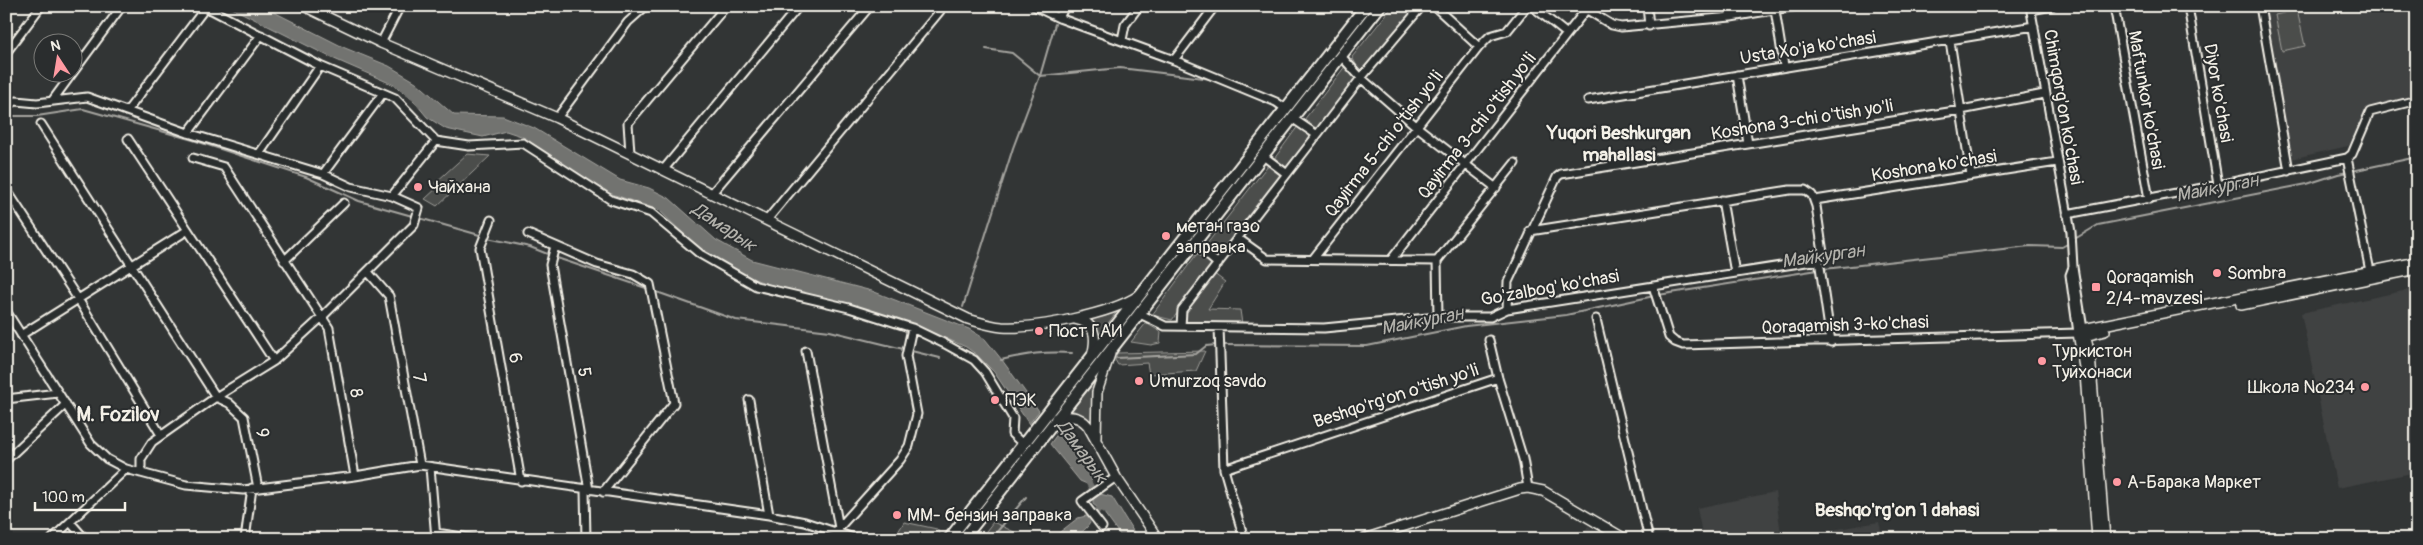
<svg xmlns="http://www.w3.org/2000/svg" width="2423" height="545" font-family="Pangolin,sans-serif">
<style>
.built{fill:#404242}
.green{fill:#4b4d4c;stroke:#a09f9a}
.water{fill:#727370;stroke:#a6a5a0}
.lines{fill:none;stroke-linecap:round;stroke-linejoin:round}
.stream{stroke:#a6a5a0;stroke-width:2}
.canal{stroke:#727370;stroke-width:6}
.minor-casing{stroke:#f4f1e8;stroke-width:11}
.major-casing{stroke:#f4f1e8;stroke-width:12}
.highway-casing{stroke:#f4f1e8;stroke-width:14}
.minor{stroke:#2a2d2e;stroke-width:7}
.major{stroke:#2a2d2e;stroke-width:9}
.highway{stroke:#2a2d2e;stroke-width:10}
.poi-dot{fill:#ff9aa2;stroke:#2a2d2e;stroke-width:2}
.labels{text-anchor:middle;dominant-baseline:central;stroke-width:4;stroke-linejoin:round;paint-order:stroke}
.street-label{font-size:18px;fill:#f4f1e8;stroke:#2a2d2e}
.poi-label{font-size:18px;fill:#f4f1e8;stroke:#2a2d2e;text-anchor:start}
.neighbourhood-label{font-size:19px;font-weight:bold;fill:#f4f1e8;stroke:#2a2d2e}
.water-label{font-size:19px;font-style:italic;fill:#b3b2ac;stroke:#2a2d2e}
.quarter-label{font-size:20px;font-weight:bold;fill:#f4f1e8;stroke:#2a2d2e}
</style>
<rect width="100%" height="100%" fill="#323535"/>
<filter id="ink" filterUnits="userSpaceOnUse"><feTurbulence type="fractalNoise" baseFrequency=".02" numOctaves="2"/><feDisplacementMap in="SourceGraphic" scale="10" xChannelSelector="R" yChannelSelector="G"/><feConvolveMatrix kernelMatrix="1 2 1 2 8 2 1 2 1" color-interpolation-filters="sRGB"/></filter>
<g filter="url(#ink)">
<path class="built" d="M2264 6H2417V99L2366 108 2357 134 2348 146 2291 159Z
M2417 288V472L2337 488 2301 313Z
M1775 492 1781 533 1788 539H1703L1697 508Z
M1879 522 1883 539H1791V537Z
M1588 526 1608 539H1580Z"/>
<path class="green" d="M1393 6H1416L1360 72 1352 57Z
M2297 10 2305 46 2282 51 2275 15Z
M1346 65 1356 79 1316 129 1304 120Z
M1322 68 1325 71 1188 247 1184 244Z
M1298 126 1312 137 1287 170 1274 159Z
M467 154 490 156 437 206 425 199 438 187 435 183Z
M1268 165 1282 176 1218 260 1203 249Z
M1201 254 1212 262 1213 265 1175 316 1172 320 1152 315 1196 255Z
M1170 262 1173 264 1064 404 1061 402Z
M1213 273 1225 282 1208 309 1240 310 1242 324 1186 322 1185 313Z
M1119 309 1099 335 1091 319Z
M1146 323 1161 332 1160 343 1151 345 1131 342Z
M1205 351 1196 371 1149 374 1147 363 1118 365 1115 360 1117 353Z
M1096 380 1091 424 1086 417 1072 410Z
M904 522 937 529 941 536 938 539H894Z
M993 522 1027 538V539H980Z"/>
<path class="water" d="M228 6H262L345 48 389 66 416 82 454 115 503 116 534 128 620 180 649 188 669 198 716 240 752 260 872 291 969 329 985 339 1002 360 1039 411 1029 424 994 372 977 355 966 347 908 322 873 311 774 286 743 275 702 252 659 210 606 192 521 136 506 131 483 137 446 129 427 117 413 100 394 85 332 58Z
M1058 433 1084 457 1094 470 1093 479 1087 484 1080 481 1050 444Z
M1100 494 1112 497 1138 539H1123L1104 513 1093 504V499Z
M1086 516 1090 523C1080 538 1069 539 1051 539L1078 518Z"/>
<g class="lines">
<path class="stream" d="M1058 11 1060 6
M986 49 1012 53 1040 76 1120 68 1212 79
M6 119 11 116H37L83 109 193 140 306 177 359 201 483 236
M487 238 530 247 550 255
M2073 240 2098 225 2307 184 2338 174 2417 157
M554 257 649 289
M654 291 736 320 830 331 940 358
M1658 295 1824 269 2030 246 2062 247 2069 243
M963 307 1013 148 1040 76 1055 24
M1224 345 1367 346 1466 326 1566 315 1654 296
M1117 358 1196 354 1206 346 1216 345
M1001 360C1028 354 1044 351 1072 353
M991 539 1026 497"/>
<path class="canal" d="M1085 476 1096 496
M1082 526 1104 504"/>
<g class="minor-casing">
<path id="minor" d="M204 6 320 66 395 98 436 141 469 146 523 143 611 200 651 213 700 254 756 286 849 308 912 328 945 344 974 360 985 372 1013 418 1012 434 1023 444
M1034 6 1059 18 1174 60 1276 102 1286 109
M1434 6 1479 47
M1532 6 1567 34
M1647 6 1649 26
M1728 6 1731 17
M2030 6 2071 232 2073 267 2083 329
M2114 6 2149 199
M2188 6 2218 185
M2260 6 2289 171
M1775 10 1784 66
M2031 10 2052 6
M1059 18 1065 6
M1122 40 1125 25 1139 6
M1950 41 1971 175
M381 43 400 6
M6 53 41 6
M1341 56 1361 78 1416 126 1496 188
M1174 60 1215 6
M1737 75 1748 144
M1588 100 2034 26
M52 101 122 6
M6 105 16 101 37 103 87 97 188 133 323 174 351 187 392 196 419 208 414 225 321 318 274 361 216 397 152 442 141 459V473
M128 110 206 7
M557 118 628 22 646 6
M1292 118 1317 135
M41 124 216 397 229 403 244 417 258 488
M188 133 261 35
M128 139 274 361
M630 153 628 123 726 6
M259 154 320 66
M1262 155 1287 174
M193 158 224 167 329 328 355 476
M2347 158 2371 276
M2347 158 2352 154 2370 112 2417 100
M664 169 799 6
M323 174 383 93
M6 189 78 299 161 435
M712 193 870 6
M392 196 436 141
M1722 200 1735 273
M1815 200 2057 162
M2067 214 2218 185 2347 158
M491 220 480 248 521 481
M767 220 940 11
M1530 231 1790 190H1805L1812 195 1816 206 1823 253 1819 260 1831 342
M528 234 597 264 633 274 650 284 674 403 603 492
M1239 239 1267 259 1437 261
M1193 243 1218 264
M555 246 550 265 589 490
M1313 259 1479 47 1490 36 1507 31 1527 6
M1391 260 1585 11H1589L1612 25 1621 27 1731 17 1798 6
M284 261 344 203
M368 272 389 296 420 465
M1653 286 1669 337 1675 342 1683 345 2078 333 2070 275 2073 267
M1507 309 1508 282 1557 177 1561 174 1961 110 2044 94
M6 311 91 444 107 459 126 469 186 485 243 490 355 476 420 465 769 515 805 522 857 539
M1138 313 1165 326 1324 328 1438 317H1490L1507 309 1819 260
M1438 317 1437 261 1515 163
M1596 319 1649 539
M1181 326 1182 310 1361 78 1422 6
M1219 327 1224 469 1244 539
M21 335 188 230
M1489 340 1498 378 1523 459 1528 488
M806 351 839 528
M6 399 58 393
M749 400 769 515
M6 460 66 404
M430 467 436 539
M1224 469 1498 378
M585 490 586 539
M70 522 85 539
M1102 527 1082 501 1116 477
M836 531 900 460 909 446 917 414 906 356 912 328
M436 533 476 539
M52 539 126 469
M245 539 252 488"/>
</g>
<g class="major-casing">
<path id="major" d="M304 6 381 43 557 118 968 319C979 322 990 326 1002 327 1035 329 1111 314 1138 296
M2241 305 2417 269
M1075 319C1096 323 1097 337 1092 356
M2084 330 2090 355 2105 539
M2078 333 2083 329 2417 262
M2078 333 2085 336 2105 331
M2078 333 2085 373 2097 539
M1056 418C1070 416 1079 415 1088 426L1116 477 1158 539
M1096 438 1097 392 1110 354
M1364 539 1520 489 1528 488 1543 491 1625 539"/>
</g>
<g class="highway-casing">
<path id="highway" d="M949 539 1366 6
M963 539 1380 6"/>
</g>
<use href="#minor" class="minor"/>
<use href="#major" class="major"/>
<use href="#highway" class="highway"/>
</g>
</g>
<g class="poi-dot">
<circle cx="418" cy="187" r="5"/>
<circle cx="1166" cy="236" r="5"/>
<circle cx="2217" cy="273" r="5"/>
<rect x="2091" y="282" width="10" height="10" rx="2.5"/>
<circle cx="1039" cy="331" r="5"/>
<circle cx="2042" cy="361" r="5"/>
<circle cx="1139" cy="381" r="5"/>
<circle cx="2365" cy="387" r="5"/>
<circle cx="995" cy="400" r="5"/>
<circle cx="2117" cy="482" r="5"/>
<circle cx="897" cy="515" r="5"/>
</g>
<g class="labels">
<g class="street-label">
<text transform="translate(1808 48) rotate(-9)">Usta Xo'ja ko'chasi</text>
<text transform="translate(2218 93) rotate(80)">Diyor ko'chasi</text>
<text transform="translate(2146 100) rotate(80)">Maftunkor ko'chasi</text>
<text transform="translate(2063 107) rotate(80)">Chimqorg'on ko'chasi</text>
<text transform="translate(1802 120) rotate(-9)">Koshona 3-chi o'tish yo'li</text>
<text transform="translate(1477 126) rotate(-52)">Qayirma 3-chi o'tish yo'li</text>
<text transform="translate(1384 144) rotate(-52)">Qayirma 5-chi o'tish yo'li</text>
<text transform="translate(1934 166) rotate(-9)">Koshona ko'chasi</text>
<text transform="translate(1550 288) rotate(-10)">Go'zalbog' ko'chasi</text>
<text transform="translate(1845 325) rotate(-2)">Qoraqamish 3-ko'chasi</text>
<text transform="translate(515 358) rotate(80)">6</text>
<text transform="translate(584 372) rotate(80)">5</text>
<text transform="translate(419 378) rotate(80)">7</text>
<text transform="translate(356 393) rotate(80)">8</text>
<text transform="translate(1396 396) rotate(-18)">Beshqo'rg'on o'tish yo'li</text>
<text transform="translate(262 433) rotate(79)">9</text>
</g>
<g class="poi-label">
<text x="428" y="187">Чайхана</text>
<text x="1176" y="226">метан газо<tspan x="1176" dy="21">заправка</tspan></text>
<text x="2227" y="273">Sombra</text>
<text x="2106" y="277">Qoraqamish<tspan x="2106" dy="21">2/4-mavzesi</tspan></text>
<text x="1049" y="331">Пост ГАИ</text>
<text x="2052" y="351">Туркистон<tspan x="2052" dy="21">Туйхонаси</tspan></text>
<text x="1149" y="381">Umurzoq savdo</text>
<text x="2355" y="387" text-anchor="end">Школа №234</text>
<text x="1005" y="400">ПЭК</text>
<text x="2127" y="482">А-Барака Маркет</text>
<text x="907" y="515">ММ- бензин заправка</text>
</g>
<g class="neighbourhood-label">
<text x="1619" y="133">Yuqori Beshkurgan<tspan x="1619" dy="22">mahallasi</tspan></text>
<text x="1897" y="510">Beshqo'rg'on 1 dahasi</text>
</g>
<g class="water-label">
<text transform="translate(2217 188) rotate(-11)">Майкурган</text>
<text transform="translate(724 227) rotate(34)">Дамарык</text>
<text transform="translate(1823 256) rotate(-8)">Майкурган</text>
<text transform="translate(1422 321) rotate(-11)">Майкурган</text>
<text transform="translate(1082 451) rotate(54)">Дамарык</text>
</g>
<g class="quarter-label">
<text x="118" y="414">M. Fozilov</text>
</g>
</g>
<rect width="2423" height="545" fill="none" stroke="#2a2d2e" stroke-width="25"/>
<rect x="12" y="12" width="2398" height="520" fill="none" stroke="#f4f1e8" stroke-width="2" filter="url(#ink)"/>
<g transform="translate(58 58) rotate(348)"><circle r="24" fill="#2a2d2e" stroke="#7b7b78"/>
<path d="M0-4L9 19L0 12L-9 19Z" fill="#ff9aa2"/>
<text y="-8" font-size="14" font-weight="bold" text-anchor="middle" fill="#f4f1e8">N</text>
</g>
<path d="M35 502v8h90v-8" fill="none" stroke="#f4f1e8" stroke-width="2.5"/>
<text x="42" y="502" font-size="15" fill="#f4f1e8" stroke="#2a2d2e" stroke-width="4" paint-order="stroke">100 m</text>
</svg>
